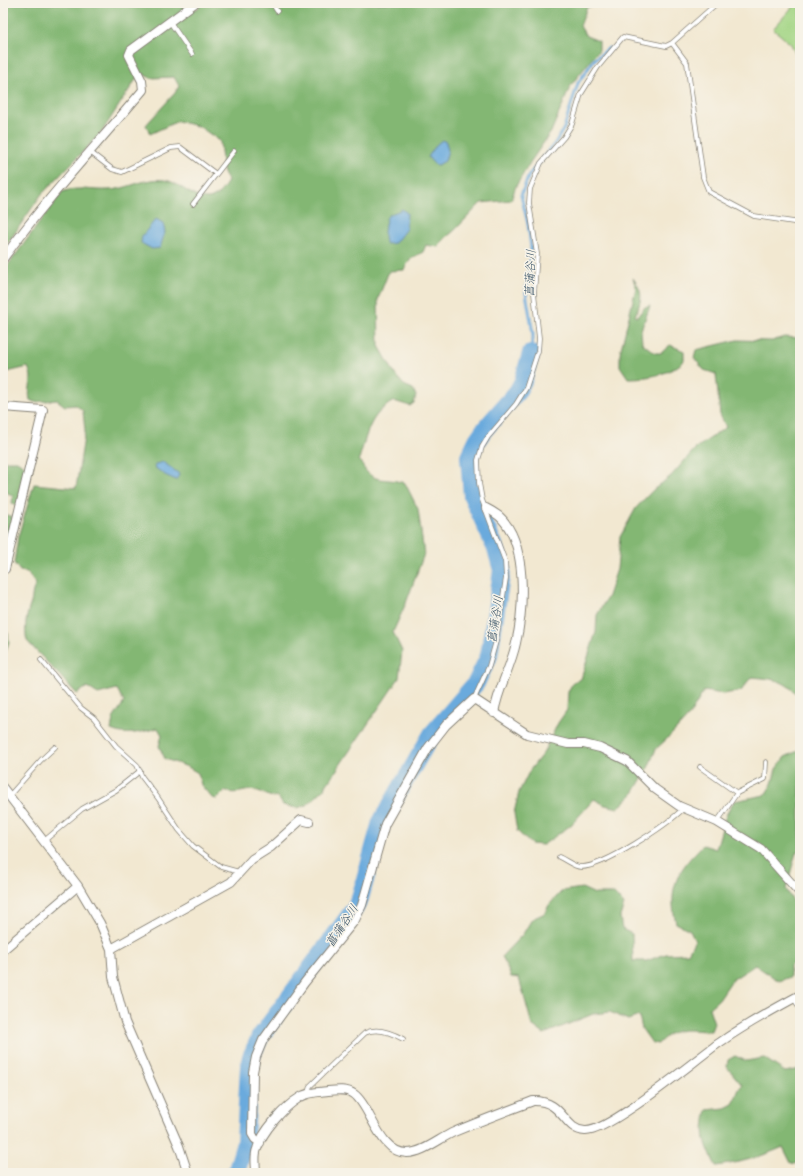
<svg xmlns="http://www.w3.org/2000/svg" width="803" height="1176" font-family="'Playpen Sans','Klee One',sans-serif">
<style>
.green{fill:#a4d686;stroke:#607951}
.forest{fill:#83b773;stroke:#506a48}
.water{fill:#6aaadd;stroke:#43637c}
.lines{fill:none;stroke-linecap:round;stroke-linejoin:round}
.stream{stroke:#6aaadd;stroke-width:3}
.river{stroke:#6aaadd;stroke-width:18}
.service-casing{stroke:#878276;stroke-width:5.5}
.minor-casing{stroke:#878276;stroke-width:10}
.service{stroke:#fff;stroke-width:4}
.minor{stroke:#fff;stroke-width:8}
.labels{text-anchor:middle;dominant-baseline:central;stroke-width:3;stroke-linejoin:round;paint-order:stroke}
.water-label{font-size:12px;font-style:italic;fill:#3b5569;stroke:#f7f3e8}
</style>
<rect width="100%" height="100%" fill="#f7f3e8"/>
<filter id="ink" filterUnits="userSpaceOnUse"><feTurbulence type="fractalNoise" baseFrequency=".025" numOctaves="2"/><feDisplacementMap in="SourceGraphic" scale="8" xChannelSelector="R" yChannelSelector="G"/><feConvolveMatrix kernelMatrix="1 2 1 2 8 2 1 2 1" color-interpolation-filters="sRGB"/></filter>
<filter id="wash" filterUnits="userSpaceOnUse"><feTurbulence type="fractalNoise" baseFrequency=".012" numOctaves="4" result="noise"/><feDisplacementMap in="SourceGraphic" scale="16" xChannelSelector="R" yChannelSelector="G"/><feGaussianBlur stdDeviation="0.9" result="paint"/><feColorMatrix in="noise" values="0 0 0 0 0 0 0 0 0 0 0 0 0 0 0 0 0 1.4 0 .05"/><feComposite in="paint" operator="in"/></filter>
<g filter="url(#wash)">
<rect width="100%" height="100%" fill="#f2e8d1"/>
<path class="green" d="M796 3H800V65L791 44 773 29Z"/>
<path class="forest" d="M3 3H192L195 10 204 3H638L587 7 580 26 586 36 599 41V50L571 85 551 132 531 161 516 186 511 200 481 203 455 230 442 241 438 247 426 245 423 252 410 259 404 270 389 271 378 299 379 346 396 376 404 385 413 389 416 396 414 403 410 406 394 401C369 414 367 435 359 459 371 486 382 476 405 483L418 509 424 554 406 603 393 632 402 651 399 678 323 790 307 805 297 808 283 805 278 797C266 798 266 792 257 791 244 788 239 796 225 791L217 799 212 798 201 785 198 773 188 767 165 759 159 746 162 735 158 728C142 732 127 737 111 730L113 719 124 702 117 689 98 694 87 687 77 694 27 641C24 628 26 616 31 603 33 596 31 592 36 585L27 572 20 571 14 563 18 537 34 484 76 488 85 431 83 411 76 405 65 406 57 400 34 402 30 400C27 387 35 381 28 367L3 373V272L62 192C76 186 93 191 108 190 128 190 147 175 169 181 182 185 193 199 208 199 217 198 224 188 228 181L223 170 220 141 200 127 178 121 150 134 146 125 175 93 179 86 174 77 151 78 140 73 101 133 41 195 3 250Z
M633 278C644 294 642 298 635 316L637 317 645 307 650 306 641 330 642 343 655 353H661L670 345 684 351V361C669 375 648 378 628 378L620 366V353L636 288Z
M784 337 800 338V697C783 679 775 679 751 677L741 691 723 694 704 691 689 716 671 735 656 749 648 768 632 795 618 808 605 805 594 799 571 825 543 845 531 844 517 831 514 813 519 792 530 770 544 752 558 723 567 710 568 692 573 682 581 679 596 632 597 615 608 596 617 569 620 537 636 508 653 490 671 476 695 449 726 427 720 415 716 374 704 370 694 358 696 350 737 340 772 341Z
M3 461H17L27 468 18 506 12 503 13 496 3 490Z
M3 514 13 517 3 555Z
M3 628 8 633 9 642 3 659Z
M800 750V848L796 853 786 889 800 913V952L799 957 790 966V977L779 981 755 965 732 980 719 999 709 1008 714 1023 711 1031C688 1031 675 1025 658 1044L652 1043 642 1029 639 1016 628 1020 610 1012 593 1014 544 1034 532 1025 519 978 511 977 502 956 523 934 532 919 545 913 549 905 562 891 582 888 595 894H614L624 904 620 917 622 929 632 934 633 961H646L666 954 688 953 695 940 690 930 676 923C667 888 678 869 703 845L716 849 726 815 734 801 765 795 772 784 776 769 785 757Z
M735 1056 746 1061 764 1058 785 1072 800 1069V1164L791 1163 783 1147C761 1157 740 1163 716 1166 705 1144 701 1135 707 1110L725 1108 733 1104 739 1089 742 1085 727 1067 728 1060Z"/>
<path class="water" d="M442 140 446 142 448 150 445 161 438 165 434 164 428 157 437 144Z
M402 209 407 213 406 229 395 243 386 244C382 240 385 221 387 217 390 213 398 212 402 209Z
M156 219 163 223 165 232 160 248 152 249 141 243 142 236Z
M163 462 178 473 179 475 176 480 165 475 154 467 156 464Z"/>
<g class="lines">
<path class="stream" d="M531 353 533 334 526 293 531 248 528 224 521 195 529 175 555 143 564 128 578 83 594 60 609 48"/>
<path class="river" d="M236 1173 245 1143 249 1066 251 1057 260 1037 355 908 360 898 381 822 432 734 476 683 489 656 502 570 496 549 472 496 469 457 477 440 484 430 517 392 523 381 531 353"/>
</g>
</g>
<g filter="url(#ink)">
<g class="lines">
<g class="service-casing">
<path id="service" d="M272 3 277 11
M170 22 192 54
M672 43 687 63 703 177 709 192 754 216 800 223
M90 152 112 169 122 172 171 148 180 147 216 174
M193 204 234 151
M41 660 81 708 94 718 116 746 137 765 142 777 158 798 179 830 193 846 221 867 239 872
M474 699 489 666 496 641 506 578 505 561 482 500 479 483 478 460 482 447 488 437 516 404 526 388 538 351 539 338 534 293 537 254 529 203 530 189 541 163 564 137 572 124 581 94 598 67 623 37 666 46 672 43 717 3
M700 767 737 793
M9 796 41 760 55 747
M717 822 737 793 765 779 766 762
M44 841 82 809 116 790 140 771
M559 857C566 860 574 867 581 867 604 867 667 825 684 808
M794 999 800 1008
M308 1093 310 1086 365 1033C377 1027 392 1033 403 1039"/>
</g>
<g class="minor-casing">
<path id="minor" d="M3 259C45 200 96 146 143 90L142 81 129 55 131 50 195 3
M3 407 43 410 5 569 3 568
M486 508C490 510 495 513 499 516 528 542 524 608 516 643 511 667 498 688 494 713
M3 788 78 886 100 923 111 949 113 977 125 1022 179 1146 188 1173
M111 949 231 882 252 859 271 847 301 820 309 822
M3 950 78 886
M260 1143 255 1139 252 1134 253 1072 256 1057 263 1040 305 982 355 920 362 905 385 824 428 748 446 725 474 699 527 734 568 744H584L600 748 627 761 655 789 679 806 717 822 761 849 800 893
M256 1173C256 1165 254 1156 257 1149 262 1132 284 1107 299 1098 307 1092 318 1092 328 1091 337 1090 347 1089 354 1094 370 1105 379 1153 407 1153 423 1153 440 1138 454 1132 480 1121 507 1111 533 1101 564 1100 563 1130 585 1131 608 1133 696 1059 719 1043 745 1025 772 1010 800 995"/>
</g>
<use href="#service" class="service"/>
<use href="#minor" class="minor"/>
</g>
</g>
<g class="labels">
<g class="water-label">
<text transform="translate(529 273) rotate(-88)">菖蒲谷川</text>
<text transform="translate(494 619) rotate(-81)">菖蒲谷川</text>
<text transform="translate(341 925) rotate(-56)">菖蒲谷川</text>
</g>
</g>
<rect width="803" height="1176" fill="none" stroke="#f7f3e8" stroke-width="16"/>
</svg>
